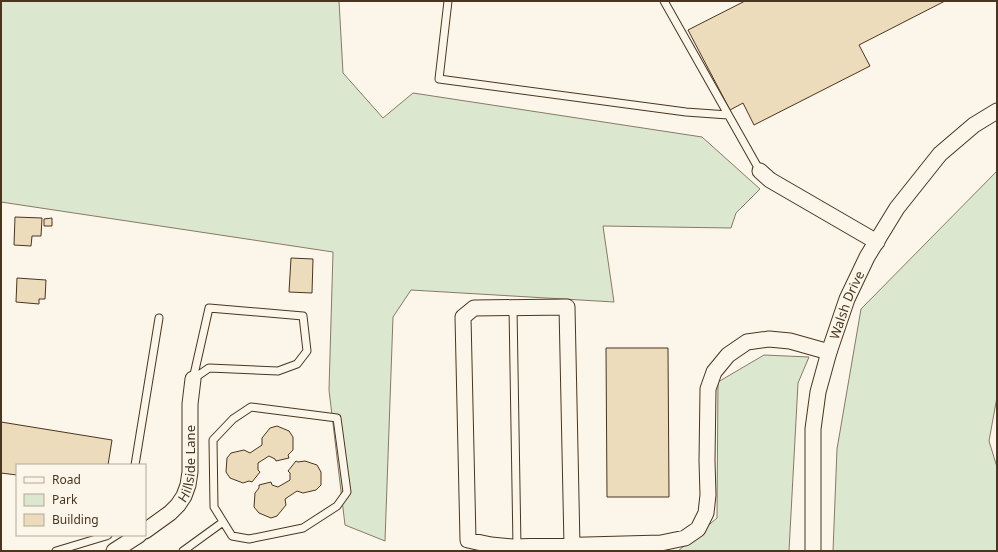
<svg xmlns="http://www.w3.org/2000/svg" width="998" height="552" font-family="'Noto Sans',sans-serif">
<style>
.green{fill:#dce7d0;stroke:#887966}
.building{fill:#ecdcbc;stroke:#4a3520}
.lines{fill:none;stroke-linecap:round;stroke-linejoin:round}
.service-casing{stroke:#4a3520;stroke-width:9}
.minor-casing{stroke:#4a3520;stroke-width:17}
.service{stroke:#fbf6e9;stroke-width:7}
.minor{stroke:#fbf6e9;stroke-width:15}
.labels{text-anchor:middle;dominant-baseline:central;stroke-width:3;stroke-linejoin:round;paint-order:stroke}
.street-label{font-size:13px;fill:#4a3520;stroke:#fbf6e9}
</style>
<rect width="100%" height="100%" fill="#fbf6e9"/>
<path class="green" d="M1 1H339L343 73 383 118 413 93 702 137 760 189 736 213 731 228 603 226 614 302 411 290 393 317 385 541 345 525 329 390 333 252 1 202Z
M997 171V397L989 441 997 467V551H833L837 449 861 309Z
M764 355 809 357 798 383 789 551H678L717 518 718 382Z"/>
<path class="building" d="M745 1H945L859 45 870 66 754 125 743 103 730 110 688 30Z
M15 217 42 218 41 236H32L31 246 14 245Z
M52 218V226H44V219Z
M291 258 313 259 312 293 289 292Z
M17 278 46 280 45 299H39V304L16 302Z
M606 348H668L669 497H607Z
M1 422 112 440 108 465H17V475L1 473Z
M277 426 289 431 293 437V450L288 455 289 458 276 461 275 459 269 456 258 463V470L260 472 252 482 249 481 243 483 230 478 226 472 227 458 231 453 244 450 250 453 262 445V438L270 428Z
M296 461 298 462 305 461 317 465 321 472V485L316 490 303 493 297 491 285 499 286 505 277 516 271 518 259 513 254 507 255 493 259 488V485L271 482 272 485 278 487 290 480V473L288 471Z"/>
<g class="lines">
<g class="service-casing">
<path id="service" d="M448 1 439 79 686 112 728 115
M664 1 760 171
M209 308 303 316 307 351 297 364 278 371 209 368 193 379Z
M513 308 517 547
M251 407 337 418 347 492 337 506 303 528 249 539 232 536 214 507 213 440 233 419Z
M135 465 159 318
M56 551 106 536 108 535
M183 551 223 522"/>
</g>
<g class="minor-casing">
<g id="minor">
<path d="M760 171 770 180 877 242"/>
<path id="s1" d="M145 531 170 513 178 505 184 496 188 485 190 472V404L193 379"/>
<path d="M572 546 567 307 474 308 463 317 468 540 491 545 512 547 661 543 685 538 698 529 706 513 708 495 707 461 708 389 714 372 728 355 747 342 769 339 790 341 829 352"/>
<path d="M114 551 139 535"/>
<path id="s2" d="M813 551V429L818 392 829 352 847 299 867 257 897 208 940 154 974 125 997 111"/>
</g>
</g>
<use href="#service" class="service"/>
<use href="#minor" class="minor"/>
</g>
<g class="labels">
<g class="street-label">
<text stroke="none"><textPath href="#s2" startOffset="251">Walsh Drive</textPath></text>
<text stroke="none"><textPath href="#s1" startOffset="86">Hillside Lane</textPath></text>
</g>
</g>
<rect width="998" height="552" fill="none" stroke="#4a3520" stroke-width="4"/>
<rect x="16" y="464" width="130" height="72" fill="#fbf6e9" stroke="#b4a999"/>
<rect x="24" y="477" width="20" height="6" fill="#fbf6e9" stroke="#b4a999"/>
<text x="52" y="484" font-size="12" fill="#4a3520">Road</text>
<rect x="24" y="494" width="20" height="12" fill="#dce7d0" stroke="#b4a999"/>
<text x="52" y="504" font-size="12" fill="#4a3520">Park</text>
<rect x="24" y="514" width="20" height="12" fill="#ecdcbc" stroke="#b4a999"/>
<text x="52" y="524" font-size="12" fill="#4a3520">Building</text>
</svg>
